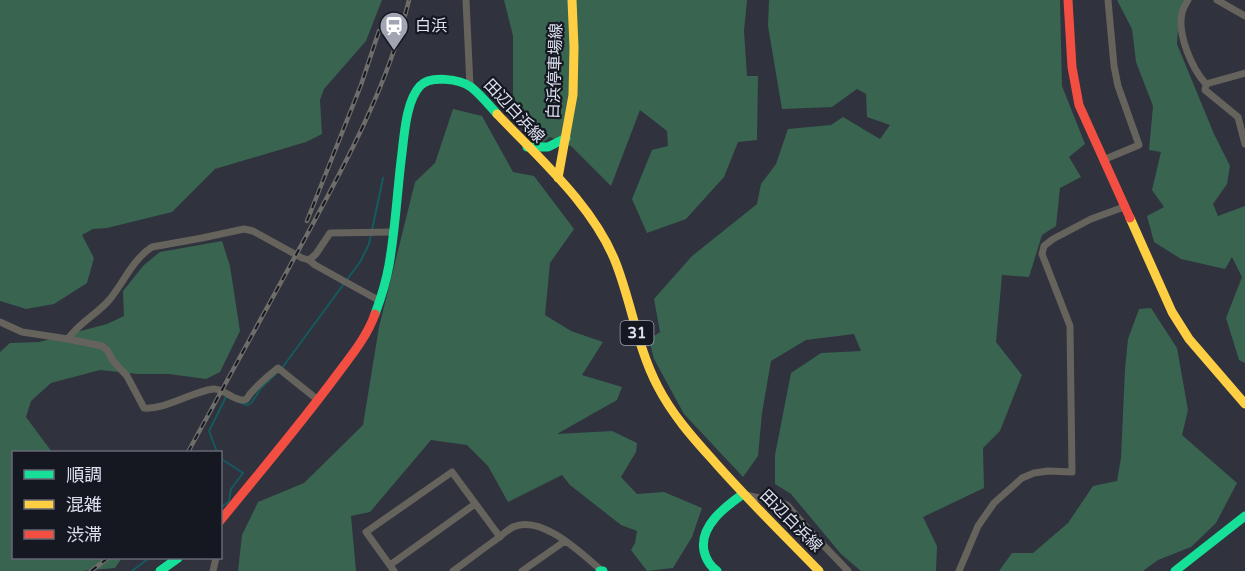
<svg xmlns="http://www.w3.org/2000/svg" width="1245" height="571" font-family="'Varela Round','Noto Sans JP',sans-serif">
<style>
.forest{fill:#386450}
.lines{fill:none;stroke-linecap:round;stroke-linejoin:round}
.stream{stroke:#145a5f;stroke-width:2}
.street{stroke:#65635c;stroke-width:7}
.fast{stroke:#16e098;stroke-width:9}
.slow{stroke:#ffcf43;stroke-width:9}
.jam{stroke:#f24e42;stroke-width:9}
.rail-casing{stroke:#6e6d69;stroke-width:4.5}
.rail{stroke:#151721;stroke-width:2;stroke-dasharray:7;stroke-linecap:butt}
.labels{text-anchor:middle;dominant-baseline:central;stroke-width:4.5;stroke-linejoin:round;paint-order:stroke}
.shield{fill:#151721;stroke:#a2a4b2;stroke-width:1.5}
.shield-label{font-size:15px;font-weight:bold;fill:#dee1f0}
.poi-label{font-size:16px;fill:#dee1f0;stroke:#151721;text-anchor:start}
.street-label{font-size:16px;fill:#dee1f0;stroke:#151721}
</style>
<rect width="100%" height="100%" fill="#30323e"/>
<path class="forest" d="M0 0H382L366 41 324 89 320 100 322 134 306 142 215 169 172 212 107 228 93 229 82 235 94 258 87 283 54 304 26 309 0 301Z
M504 0H747L744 31 747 76H758L757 140 738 142 724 177 686 219 647 233 632 199 652 150 668 146 667 131 640 110 611 186 571 146 550 137 541 144 525 132 513 96V36Z
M769 0H1060L1062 86 1085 144 1069 157 1081 177 1060 188 1056 226 1042 235 1029 277 1002 275 996 342 1022 375 1000 431 983 448 984 488 923 517 937 546 936 571H861L841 554 791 494 775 484V455L791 373 821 353 861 351 854 334 806 340 771 361 762 413 758 456 743 477 684 414 654 359 649 339 660 332 654 299 692 256 757 204 761 184 776 164 788 129 831 125 843 117 880 139 890 125 867 117 866 94 857 89 832 107 782 109 768 26Z
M1117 0H1185L1179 14 1177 44 1214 134 1230 166 1227 184 1213 204 1218 216 1245 206V363L1239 360 1226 318 1242 277 1232 257 1225 269 1181 259 1154 242 1147 216 1164 207 1152 190 1161 152 1149 150 1153 106 1136 62 1132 29Z
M453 109 482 116 513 172 534 176 574 229 550 263 545 315 571 331 603 342 582 375 622 387 617 400 557 434 612 431 637 443 636 452 621 477 637 494 664 492 702 508 692 537 673 568 647 571 631 550 635 543 637 531 621 525 570 485 562 475 508 502 488 466 467 445 431 440 370 512 351 516 356 571H238L242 535 258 502 304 483 363 425 379 327 415 182 435 163Z
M222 241 230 266 240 331 220 372 206 379 169 374H138L100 370 51 383 31 401 26 417 52 452H14V558H122L115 568 81 571H0V352L10 343 39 342 107 324 124 316 123 291 144 265 160 252Z
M1151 308 1177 348 1188 410 1182 435 1237 483 1216 523 1191 547 1158 560 1143 571H999L1012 553H1033L1068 523 1093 486 1117 481 1121 458 1125 369 1128 339 1139 309Z"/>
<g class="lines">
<path class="stream" d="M241 403 248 405 252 402 261 388 282 368 360 262 369 244 383 178
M217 452 209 431 226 397H228
M220 458 243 473 231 489 229 501 220 509
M132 571 149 558"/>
<path class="street" d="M466 0 470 86
M1188 0C1186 4 1183 8 1182 13 1177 34 1192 69 1206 84L1205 90 1238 117 1245 144
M1217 0 1245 16
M1206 84 1245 73
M1103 160 1139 145 1118 86 1114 66 1108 0
M309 260 315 265 380 301
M0 322 22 332 68 339C79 322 98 314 110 299 124 282 133 259 152 247L202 238 244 229 253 231 302 258 309 260 316 254 330 233 393 232
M68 339 102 346 107 350 113 361 127 376 144 408C165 410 191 392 213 389 224 388 233 401 244 400 247 400 248 397 250 394 258 384 268 376 278 368L318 400
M746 495 782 503 787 505 807 528 848 571
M390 565 475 504
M213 571 216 558
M394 571 366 532 452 472 500 537
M453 571C467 561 480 551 494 541 500 537 507 530 513 527 541 514 581 553 601 570
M522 571 565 541
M959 571 978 526 994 503 1022 478 1034 473 1048 471 1072 472 1070 326 1042 254 1044 246 1053 239 1091 219 1124 207"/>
<path class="fast" d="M527 147H548L566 138
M375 314C381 298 386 282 389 265 395 231 397 195 401 161 404 140 405 102 420 86 430 75 460 79 471 87 481 95 489 105 497 114
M160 571 178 558
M600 571H603
M717 571C710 566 706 560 704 551 699 526 725 507 743 494
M1175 571 1245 516"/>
<path class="slow" d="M497 114C539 158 596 208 617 266 632 306 638 349 658 387 672 414 692 437 712 459 746 498 783 534 819 571
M558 178 573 95 574 47 572 0
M1130 218 1172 312 1189 339 1245 404"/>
<path class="jam" d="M1068 0 1072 67 1079 105 1130 218
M220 521C259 473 299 426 336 376 350 357 367 337 375 314"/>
<g class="rail-casing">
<path id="rail" d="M307 221 361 85 379 31
M188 452C224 386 261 319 297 253 341 172 387 90 409 0
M91 571 108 558"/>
</g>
<use href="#rail" class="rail"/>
</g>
<defs>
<g id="station-pin" transform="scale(1.5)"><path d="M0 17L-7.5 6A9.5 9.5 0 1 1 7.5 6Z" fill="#a1a4b2" stroke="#151721"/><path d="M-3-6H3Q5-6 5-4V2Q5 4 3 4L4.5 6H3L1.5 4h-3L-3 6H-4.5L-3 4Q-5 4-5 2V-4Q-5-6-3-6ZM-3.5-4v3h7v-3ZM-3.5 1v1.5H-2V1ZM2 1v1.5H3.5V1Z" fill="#fff"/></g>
</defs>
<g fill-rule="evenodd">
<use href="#station-pin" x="394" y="26"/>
</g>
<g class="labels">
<rect class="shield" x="620.5" y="321" width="33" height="24" rx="4.5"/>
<g class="shield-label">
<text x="637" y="333">31</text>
</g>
<g class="poi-label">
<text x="415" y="26">白浜</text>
</g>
<g class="street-label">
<text transform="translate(555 71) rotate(-88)">白浜停車場線</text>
<text transform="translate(514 111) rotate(47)">田辺白浜線</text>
<text transform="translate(791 521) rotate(45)">田辺白浜線</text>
</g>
</g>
<rect x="12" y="451" width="210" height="108" fill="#151721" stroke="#656874" stroke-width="1.5"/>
<rect x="24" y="470" width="30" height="9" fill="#16e098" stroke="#656874" stroke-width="1.5"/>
<text x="66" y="481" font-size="18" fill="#dee1f0">順調</text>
<rect x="24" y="500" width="30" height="9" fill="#ffcf43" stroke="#656874" stroke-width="1.5"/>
<text x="66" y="511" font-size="18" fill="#dee1f0">混雑</text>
<rect x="24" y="530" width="30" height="9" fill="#f24e42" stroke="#656874" stroke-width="1.5"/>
<text x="66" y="541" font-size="18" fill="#dee1f0">渋滞</text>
</svg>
